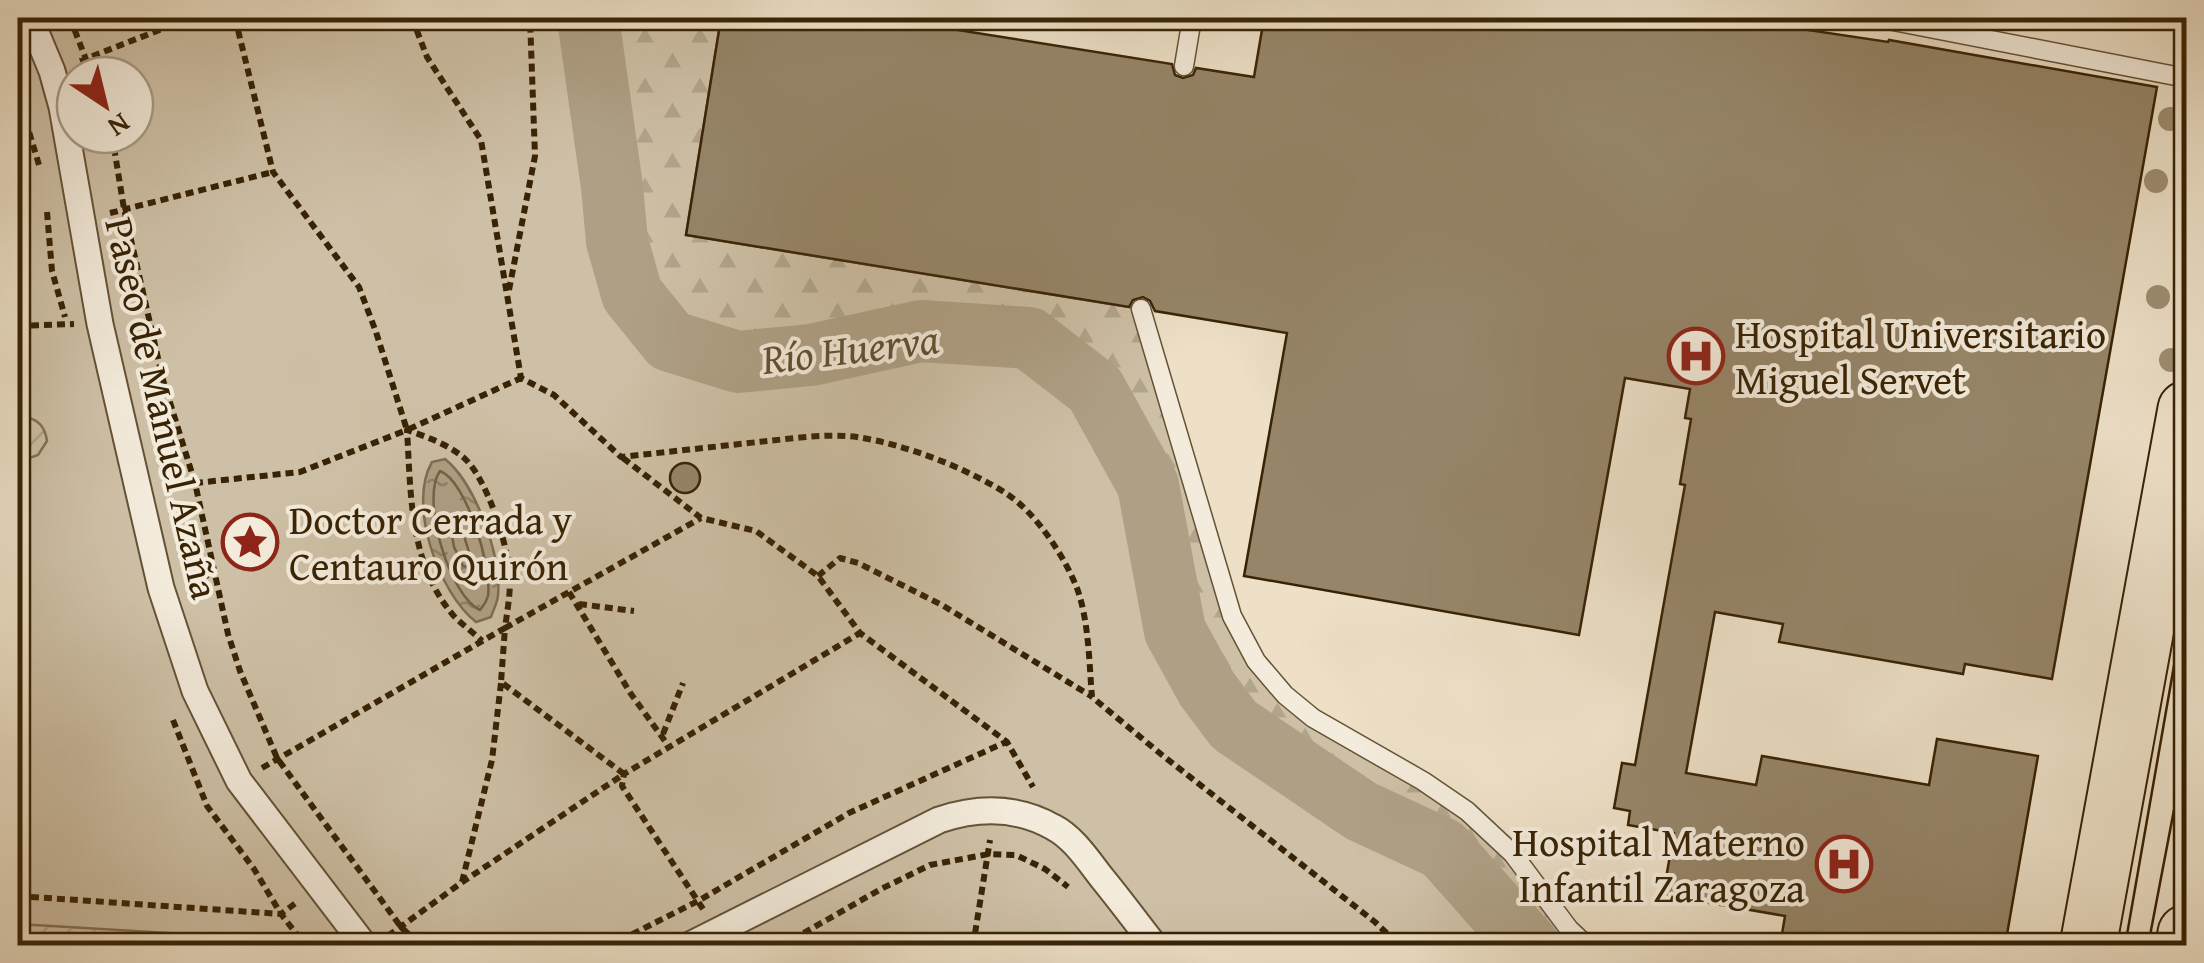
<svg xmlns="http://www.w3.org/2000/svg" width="2204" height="963" font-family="'Gentium Book Plus',serif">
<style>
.green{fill:#cec0a6;stroke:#837255;stroke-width:2.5;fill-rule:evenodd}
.forest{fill:url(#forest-firs);stroke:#837255;stroke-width:2.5}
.garden{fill:url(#garden-furrows);stroke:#837255;stroke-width:2.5}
.water{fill:url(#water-ripples);stroke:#7f6e51;stroke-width:2.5}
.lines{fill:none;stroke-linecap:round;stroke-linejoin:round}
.shore{stroke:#746244;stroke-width:2.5}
.river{stroke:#afa085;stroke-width:62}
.building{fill:#968569;stroke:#382304;stroke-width:2.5}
.service-casing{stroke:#655235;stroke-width:21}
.pedestrian-casing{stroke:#655235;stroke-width:29}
.primary-casing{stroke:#382304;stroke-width:59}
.path{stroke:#382304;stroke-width:6;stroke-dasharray:8 5;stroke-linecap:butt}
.service{stroke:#f3ebdb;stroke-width:18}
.pedestrian{stroke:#f3ebdb;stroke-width:25}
.primary{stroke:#ede0c7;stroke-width:55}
.tram{stroke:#382304;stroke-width:2.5}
.tree{fill:#9e8e72}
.labels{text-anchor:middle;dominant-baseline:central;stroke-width:8;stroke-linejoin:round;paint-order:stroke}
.poi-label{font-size:40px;fill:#382304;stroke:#f3ebdb;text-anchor:start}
.street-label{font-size:40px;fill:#382304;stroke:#f3ebdb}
.water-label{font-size:42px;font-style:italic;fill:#624f31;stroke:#f3ebdb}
</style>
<defs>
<pattern id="forest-firs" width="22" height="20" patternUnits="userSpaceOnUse" patternTransform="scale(2.5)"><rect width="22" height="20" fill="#cec0a6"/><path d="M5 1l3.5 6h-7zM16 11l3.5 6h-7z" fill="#b2a58d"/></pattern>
<pattern id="garden-furrows" width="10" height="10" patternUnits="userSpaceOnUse" patternTransform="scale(2.5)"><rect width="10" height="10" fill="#cec0a6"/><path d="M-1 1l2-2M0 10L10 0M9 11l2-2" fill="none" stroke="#b2a58d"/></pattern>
<pattern id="water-ripples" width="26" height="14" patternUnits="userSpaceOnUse" patternTransform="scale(2.5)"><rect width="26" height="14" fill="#afa085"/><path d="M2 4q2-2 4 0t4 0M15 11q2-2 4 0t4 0" fill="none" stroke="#8f826b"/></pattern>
</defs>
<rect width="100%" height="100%" fill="#ede0c7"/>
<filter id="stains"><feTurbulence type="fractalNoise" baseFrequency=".002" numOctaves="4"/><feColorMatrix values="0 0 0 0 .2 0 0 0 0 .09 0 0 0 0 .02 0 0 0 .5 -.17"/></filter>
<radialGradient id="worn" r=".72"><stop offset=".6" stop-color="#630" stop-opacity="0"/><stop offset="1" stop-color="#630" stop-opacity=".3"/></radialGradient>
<path class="green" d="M18 18H588L612 187 617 241 632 294 811 355 921 331 1029 338 1095 389 1148 485 1175 631 1361 811 1443 849 1529 945H18ZM75 75H135V135H75Z"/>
<path class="forest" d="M588 18H721L686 235 1141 309 1231 616 1285 695 1467 811 1587 945H1529L1443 849 1361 811 1234 725 1207 689 1175 631 1148 485 1095 389 1029 338 921 331 811 355 738 362 670 341 632 294 617 241 612 187Z"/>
<path class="garden" d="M26 417C39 420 45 427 47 441L38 455 24 460 18 459V418Z
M18 924 283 940 287 945H18Z"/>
<path class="water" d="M445 459C475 483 502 556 498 595 498 602 493 610 491 617L476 622C439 593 407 505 432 462Z"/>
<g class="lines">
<path class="shore" d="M440 471C467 481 492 568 488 596 486 603 484 605 480 610 450 597 420 499 440 471Z
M452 514 458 516 472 562 468 567 463 566 454 547 449 519Z"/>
<path class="river" d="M588 18 612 187 617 241 632 294 670 341 738 362 811 355 921 331 1029 338 1095 389 1148 485 1175 631 1207 689 1234 725 1361 811 1443 849 1529 946"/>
</g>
<path class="building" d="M721 18H882L1172 64 1175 75 1183 78 1193 75 1196 68 1254 77 1264 18H1810L1808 30 1888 42 1889 40 2157 87 2052 679 1965 664 1963 674 1779 642 1783 624 1715 612 1686 773 1756 785 1762 756 1929 785 1937 739 2038 756 2005 946H1780L1785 916 1663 895 1674 833 1628 825 1630 811 1614 808 1622 763 1635 765 1685 485 1680 484 1691 419 1685 418 1690 389 1625 378 1579 635 1244 576 1287 333 1155 311 1150 301 1143 297 1133 300 1129 307 686 235Z
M670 478a15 15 0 1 1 30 0a15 15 0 1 1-30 0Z"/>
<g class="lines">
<g class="service-casing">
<path id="service" d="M1878 18 2186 78
M1184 66 1192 18
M1141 309 1232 616 1256 661 1285 695 1313 718 1423 781 1467 811 1513 854 1569 929 1587 946"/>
</g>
<g class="pedestrian-casing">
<path id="pedestrian" d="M30 18 52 71 62 107 100 324 161 588 195 691 239 781 365 946
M688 946 939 820C978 807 1016 806 1053 827 1073 837 1088 860 1102 878 1120 900 1137 923 1155 946"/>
</g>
<g class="primary-casing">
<path id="primary" d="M2088 946 2186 409
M2184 946 2186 933"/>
</g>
<path class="path" d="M70 18 92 75
M235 18 273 172 359 287 376 332 407 430 521 378
M412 18 427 57 481 140 521 378 554 395 621 457C667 452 712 447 758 442 790 439 825 433 857 437 904 444 967 468 1007 494 1036 513 1066 558 1078 591 1089 624 1089 662 1092 697L1162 755 1375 922 1400 946
M80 61 190 18
M18 95 39 165
M112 135 124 209 163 380 195 483 228 634 240 671 277 758 401 927 421 946
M47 212 52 271 65 317
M110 213 273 172
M509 290 535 156 530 18
M18 326 74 324
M623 458 701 518 756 531 818 576 860 633 1007 742 1033 787
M195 483 300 472 407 430
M818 576 840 558 858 563 942 605 1091 696
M188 581 215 573
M569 592 631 694 670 748
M579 604 634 611
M173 720 207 806 254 869 281 914 306 946
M663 734 683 683
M262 768 505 628C507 613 510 596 510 581 510 550 487 477 463 457 447 444 427 437 407 430 411 494 409 563 453 615 461 624 473 632 482 641
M462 882 492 760 501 683
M18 896 281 914 297 902
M703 909 622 786 624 774 860 633
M388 936 461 883 624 774 501 682 505 628 701 518
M609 946 698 901 849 813 1006 742
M781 946 881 889 930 865 989 854 1016 855 1045 869 1068 887
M973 946 990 840"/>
<use href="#service" class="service"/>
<use href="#pedestrian" class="pedestrian"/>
<use href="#primary" class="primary"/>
<path class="tram" d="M2125 946 2186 597
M2148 946 2186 747"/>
</g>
<g class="tree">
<circle cx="2170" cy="119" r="12"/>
<circle cx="2156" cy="181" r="12"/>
<circle cx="2158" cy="297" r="12"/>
<circle cx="2171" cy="360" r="12"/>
</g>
<defs>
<g id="hospital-ring" transform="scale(2.875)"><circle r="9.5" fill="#f3ebdb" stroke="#8f2418" stroke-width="1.5"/><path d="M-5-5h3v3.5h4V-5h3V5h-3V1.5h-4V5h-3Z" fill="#8f2418"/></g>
<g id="sight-ring" transform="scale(2.875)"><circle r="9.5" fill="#f3ebdb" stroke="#8f2418" stroke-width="1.5"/><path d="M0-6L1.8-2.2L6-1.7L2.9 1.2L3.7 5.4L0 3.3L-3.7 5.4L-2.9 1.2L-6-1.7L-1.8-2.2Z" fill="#8f2418"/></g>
</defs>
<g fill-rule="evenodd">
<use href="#hospital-ring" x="1696" y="356"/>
<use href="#sight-ring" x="250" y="542"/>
<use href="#hospital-ring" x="1844" y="864"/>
</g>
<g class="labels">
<g class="poi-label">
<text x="1735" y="333">Hospital Universitario<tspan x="1735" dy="46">Miguel Servet</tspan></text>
<text x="289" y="519">Doctor Cerrada y<tspan x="289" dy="46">Centauro Quirón</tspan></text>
<text x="1805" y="841" text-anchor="end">Hospital Materno<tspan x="1805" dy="46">Infantil Zaragoza</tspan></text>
</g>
<g class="street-label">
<text transform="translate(163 408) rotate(77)">Paseo de Manuel Azaña</text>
</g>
<g class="water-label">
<text transform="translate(850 348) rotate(-7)">Río Huerva</text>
</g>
</g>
<rect width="2204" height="963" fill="none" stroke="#ede0c7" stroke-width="60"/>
<rect x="20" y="20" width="2164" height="923" fill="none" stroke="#382304" stroke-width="5"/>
<rect x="30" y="30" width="2144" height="903" fill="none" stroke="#382304" stroke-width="2.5"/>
<g transform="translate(105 105) rotate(145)"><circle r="48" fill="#f3ebdb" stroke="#a89b85" stroke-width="2.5"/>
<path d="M0-8L18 38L0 25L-18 38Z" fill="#8f2418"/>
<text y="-15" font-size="28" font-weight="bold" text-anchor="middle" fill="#382304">N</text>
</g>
<rect width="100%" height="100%" filter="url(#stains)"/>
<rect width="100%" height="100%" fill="url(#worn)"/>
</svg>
